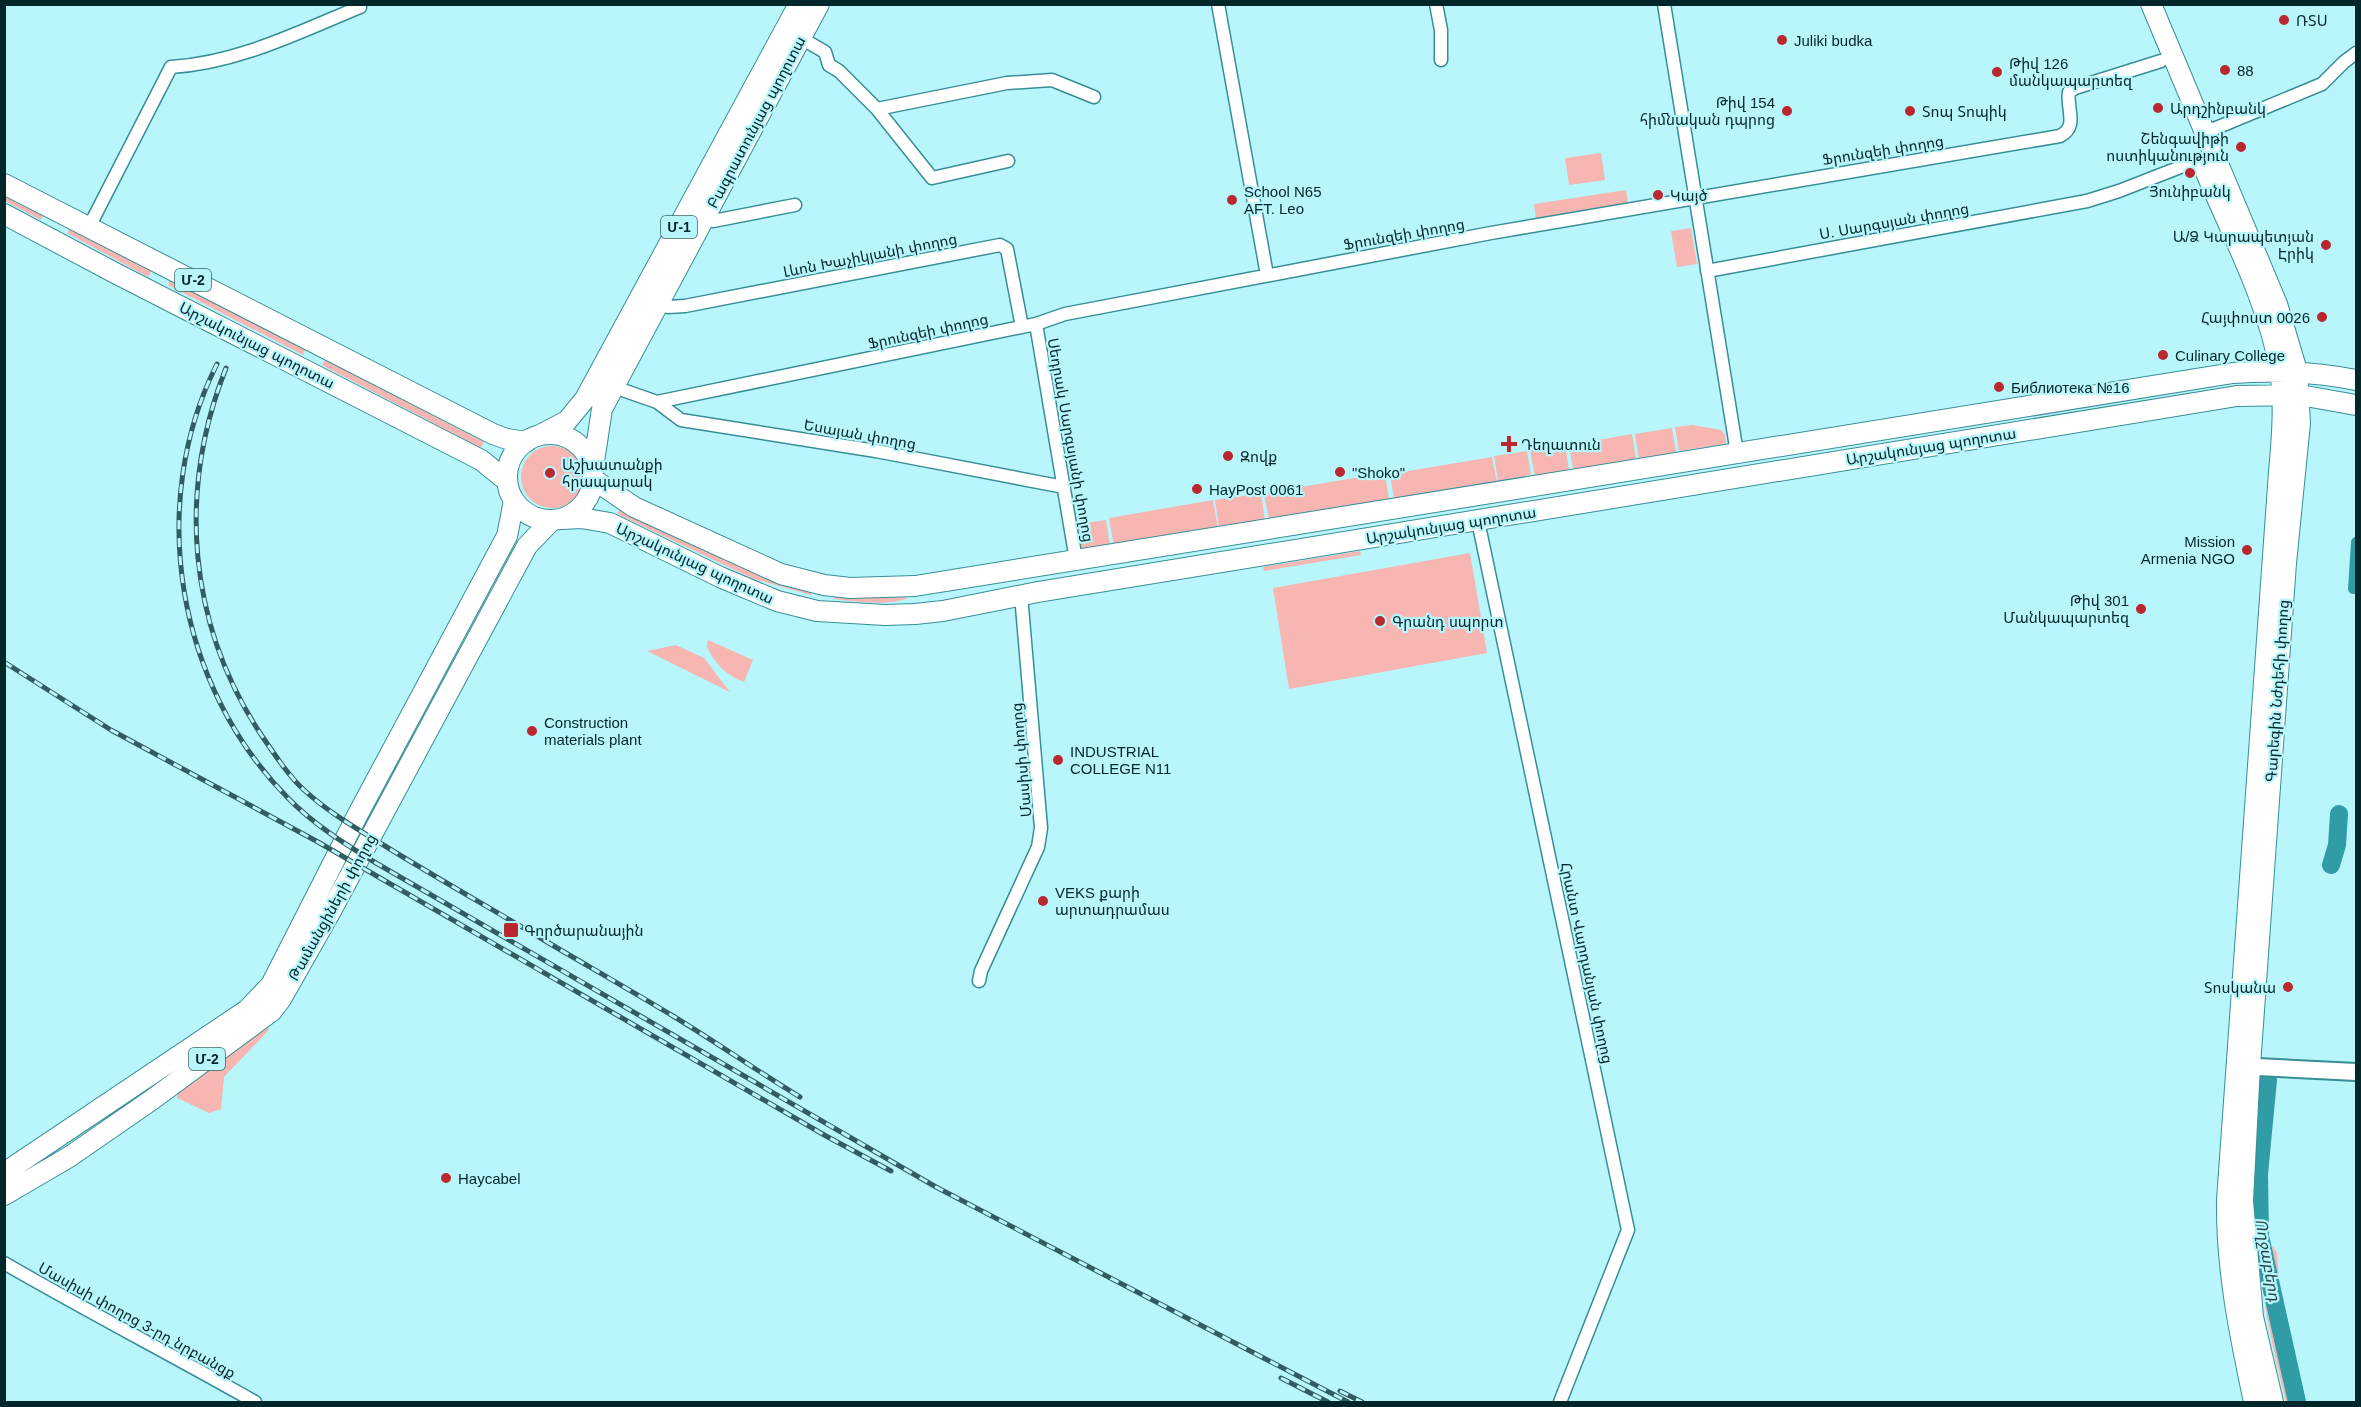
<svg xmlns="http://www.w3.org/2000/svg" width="2361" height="1407" font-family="Arial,'Noto Sans Armenian',sans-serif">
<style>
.green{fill:#f7b6b1}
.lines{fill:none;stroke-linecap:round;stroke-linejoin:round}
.canal{stroke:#2f9ca6;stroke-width:10}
.river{stroke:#2f9ca6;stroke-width:18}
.street-casing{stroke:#378e96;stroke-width:15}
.secondary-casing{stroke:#378e96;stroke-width:20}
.primary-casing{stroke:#378e96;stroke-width:22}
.street{stroke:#fff;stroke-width:12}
.secondary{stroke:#fff;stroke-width:16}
.primary{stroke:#fff;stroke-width:20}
.rail-casing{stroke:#315d61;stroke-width:5}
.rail{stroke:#b8f6fc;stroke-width:3;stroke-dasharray:9;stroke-linecap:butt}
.poi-dot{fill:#b8282e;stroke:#b8f6fc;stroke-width:2}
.labels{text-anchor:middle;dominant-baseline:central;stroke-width:4.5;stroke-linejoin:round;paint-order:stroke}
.shield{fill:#b8f6fc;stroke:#39656a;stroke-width:1.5}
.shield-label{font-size:14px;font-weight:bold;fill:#02272b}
.poi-label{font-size:15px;fill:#02272b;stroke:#b8f6fc;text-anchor:start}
.street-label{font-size:15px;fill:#02272b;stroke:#b8f6fc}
.water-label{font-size:16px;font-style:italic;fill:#234347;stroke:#b8f6fc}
</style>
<rect width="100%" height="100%" fill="#b8f6fc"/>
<path class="green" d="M1601 153 1605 180 1569 185 1565 158Z
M1626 190 1628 203 1536 219 1534 204Z
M4 193 44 214 41 220 5 201Z
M71 227 152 270 148 277 67 233Z
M1691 228 1697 264 1677 267 1671 231Z
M170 280 305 349 303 355 168 285Z
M325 360 484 442 481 448 322 365Z
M1693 425 1721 430 1725 435 1726 444 1679 451 1675 427Z
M1672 428 1676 452 1639 459 1635 434Z
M1632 434 1636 459 1573 469 1569 445Z
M1565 444 1569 470 1535 476 1530 450Z
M521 477a31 31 0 1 1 62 0a31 31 0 1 1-62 0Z
M1527 451 1531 475 1498 481 1494 456Z
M1492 457 1497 482 1394 499 1390 474Z
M1385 473 1389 500 1269 520 1264 493Z
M1261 493 1265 520 1219 527 1215 500Z
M1213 500 1218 528 1114 546 1109 518Z
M621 508 812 588 811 595 754 579 617 514Z
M1106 520 1110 546 1082 551 1078 528 1085 523Z
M1360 551 1361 555 1264 571 1263 567Z
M1470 553 1487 653 1289 689 1273 588Z
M835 592 909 598C886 606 858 602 834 599Z
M708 640 753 660 744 682C727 676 715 664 707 647Z
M676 645 704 658 730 692 647 651Z
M270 1023 268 1031 224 1077 221 1109 209 1113 177 1098V1093L179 1090Z
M2258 1242 2273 1247 2277 1253 2282 1317 2294 1360 2301 1402H2286C2273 1348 2261 1298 2258 1242Z"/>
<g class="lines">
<path class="canal" d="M2353 589 2356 542"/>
<path class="river" d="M2331 865 2337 845 2339 814
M2268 1080 2259 1174 2260 1236 2297 1402"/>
<g class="street-casing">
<path id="street" d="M1218 4 1267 275
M1436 4 1441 30V60
M1664 4 1737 453
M801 38 825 52 829 65 839 71 877 109 1007 83 1052 80 1094 97
M877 109 932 178 1008 161
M2204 133 2322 84 2344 62 2356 53
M706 216 713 221 795 205
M89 227 171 67C238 63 299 32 360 7V4
M1707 271 2087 201 2119 191 2201 159
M659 303 668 307 685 306 1000 245 1007 249 1022 327
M1036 324 1076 560
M614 387 657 402 1036 324 1065 314 1491 233 2060 136C2079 126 2066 109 2069 92L2075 88 2161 61
M657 402 681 420 876 451 1064 487
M1478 521 1628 1230 1560 1402
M979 981 981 971 1038 847 1041 828 1021 595
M4 1263C87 1311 172 1355 255 1402"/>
</g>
<g class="secondary-casing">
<path id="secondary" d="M2237 1066 2356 1072"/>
</g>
<g class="primary-casing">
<path id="primary" d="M2151 4 2277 304 2297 371 2300 423 2286 563 2250 1066 2243 1201 2253 1317 2273 1402
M2202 163C2229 229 2268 300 2280 370 2285 403 2282 438 2279 472L2227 1200C2226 1269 2240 1336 2254 1402
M4 184 493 434 507 439 526 442
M4 214 115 273 481 460 507 481
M507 477a43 43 0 1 1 86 0a43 43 0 1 1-86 0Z
M540 435 567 421 585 399 799 4
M593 468 602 409 819 4
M593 479 634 507 781 574 824 585 850 588 915 586 2233 373C2275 370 2316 372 2356 380
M562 519 581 518 610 523 720 577 777 601 817 611 885 615 915 614 943 611 1038 592 2237 396 2300 395 2356 405
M4 1173 247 1010 271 985 358 814 507 536 514 501
M4 1195 69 1157 153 1099 272 1011 281 999 332 909 527 546 551 521"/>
</g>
<use href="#street" class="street"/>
<use href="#secondary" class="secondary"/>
<use href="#primary" class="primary"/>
<g class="rail-casing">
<path id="rail" d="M217 364C146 505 177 686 288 798 313 824 345 844 376 863L936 1187 1348 1402
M226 368C177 492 188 625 262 736 275 755 288 775 304 790 328 812 357 829 385 846 437 878 490 908 542 939 586 965 630 990 673 1016 716 1042 757 1071 800 1097
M4 662 111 730 318 842 826 1136 891 1171
M1281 1378 1328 1402
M1340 1391 1362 1402"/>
</g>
<use href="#rail" class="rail"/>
</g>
<g class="poi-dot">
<circle cx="2284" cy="20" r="6"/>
<circle cx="1782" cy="40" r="6"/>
<circle cx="2225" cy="70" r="6"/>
<circle cx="1997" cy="72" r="6"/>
<circle cx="2158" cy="108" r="6"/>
<circle cx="1787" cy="111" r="6"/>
<circle cx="1910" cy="111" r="6"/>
<circle cx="2241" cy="147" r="6"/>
<circle cx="2190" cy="173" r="6"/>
<circle cx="1658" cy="195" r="6"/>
<circle cx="1232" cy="200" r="6"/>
<circle cx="2326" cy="245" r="6"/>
<circle cx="2322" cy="317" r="6"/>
<circle cx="2163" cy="355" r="6"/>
<circle cx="1999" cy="387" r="6"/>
<path d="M1506 435h6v6h6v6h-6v6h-6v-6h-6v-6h6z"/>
<circle cx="1228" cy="456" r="6"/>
<circle cx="1340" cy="472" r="6"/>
<circle cx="550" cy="473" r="6"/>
<circle cx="1197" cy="489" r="6"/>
<circle cx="2247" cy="550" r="6"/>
<circle cx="2141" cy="609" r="6"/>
<circle cx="1380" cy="621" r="6"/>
<circle cx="532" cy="731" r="6"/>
<circle cx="1058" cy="760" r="6"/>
<circle cx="1043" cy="901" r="6"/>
<rect x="503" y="922" width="16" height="16" rx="3"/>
<circle cx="2288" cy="987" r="6"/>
<circle cx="446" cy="1178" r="6"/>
</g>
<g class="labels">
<g class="shield">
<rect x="661" y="216" width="36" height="22" rx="4.5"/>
<rect x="175" y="269" width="36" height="22" rx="4.5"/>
<rect x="189" y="1048" width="36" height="22" rx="4.5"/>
</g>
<g class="shield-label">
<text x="679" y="227">Մ-1</text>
<text x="193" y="280">Մ-2</text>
<text x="207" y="1059">Մ-2</text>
</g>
<g class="poi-label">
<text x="2296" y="20">ՌՏՍ</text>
<text x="1794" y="40">Juliki budka</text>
<text x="2009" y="63">Թիվ 126<tspan x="2009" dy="17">մանկապարտեզ</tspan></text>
<text x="2237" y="70">88</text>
<text x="1775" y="102" text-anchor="end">Թիվ 154<tspan x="1775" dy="17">հիմնական դպրոց</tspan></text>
<text x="2170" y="108">Արդշինբանկ</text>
<text x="1922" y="111">Տոպ Տոպիկ</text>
<text x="2229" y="138" text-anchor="end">Շենգավիթի<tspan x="2229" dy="17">ոստիկանություն</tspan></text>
<text x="1244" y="191">School N65<tspan x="1244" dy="17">AFT. Leo</tspan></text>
<text x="2190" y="191" text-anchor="middle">Յունիբանկ</text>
<text x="1670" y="195">Կայծ</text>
<text x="2314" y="236" text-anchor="end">Ա/Ձ Կարապետյան<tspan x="2314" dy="17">Էրիկ</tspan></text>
<text x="2310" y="317" text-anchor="end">Հայփոստ 0026</text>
<text x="2175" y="355">Culinary College</text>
<text x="2011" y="387">Библиотека №16</text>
<text x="1521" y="444">Դեղատուն</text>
<text x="1240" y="456">Զովք</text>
<text x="562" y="464">Աշխատանքի<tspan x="562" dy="17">հրապարակ</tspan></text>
<text x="1352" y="472">"Shoko"</text>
<text x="1209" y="489">HayPost 0061</text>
<text x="2235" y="541" text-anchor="end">Mission<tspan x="2235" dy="17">Armenia NGO</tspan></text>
<text x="2129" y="600" text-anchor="end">Թիվ 301<tspan x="2129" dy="17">Մանկապարտեզ</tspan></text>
<text x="1392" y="621">Գրանդ սպորտ</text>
<text x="544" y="722">Construction<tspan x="544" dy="17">materials plant</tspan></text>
<text x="1070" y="751">INDUSTRIAL<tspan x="1070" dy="17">COLLEGE N11</tspan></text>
<text x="1055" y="892">VEKS քարի<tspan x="1055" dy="17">արտադրամաս</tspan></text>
<text x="524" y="930">Գործարանային</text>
<text x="2276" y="987" text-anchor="end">Տոսկանա</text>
<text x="458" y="1178">Haycabel</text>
</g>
<g class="street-label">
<text transform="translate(756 122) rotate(-62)">Բագրատունյաց պողոտա</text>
<text transform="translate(1883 150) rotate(-9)">Ֆրունզեի փողոց</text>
<text transform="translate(1894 221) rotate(-10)">Ս. Սարգսյան փողոց</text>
<text transform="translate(1404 234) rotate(-10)">Ֆրունզեի փողոց</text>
<text transform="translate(870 255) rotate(-11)">Լևոն Խաչիկյանի փողոց</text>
<text transform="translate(928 331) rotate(-12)">Ֆրունզեի փողոց</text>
<text transform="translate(257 345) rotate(27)">Արշակունյաց պողոտա</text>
<text transform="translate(860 434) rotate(10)">Եսայան փողոց</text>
<text transform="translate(1071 440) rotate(80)">Սեդրակ Սարգսյանի փողոց</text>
<text transform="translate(1931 446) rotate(-9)">Արշակունյաց պողոտա</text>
<text transform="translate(1451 525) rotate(-9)">Արշակունյաց պողոտա</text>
<text transform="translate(695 563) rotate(25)">Արշակունյաց պողոտա</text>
<text transform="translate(2277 691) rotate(-86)">Գարեգին Նժդեհի փողոց</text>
<text transform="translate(1021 760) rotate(-95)">Մասիսի փողոց</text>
<text transform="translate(332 907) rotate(-61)">Թամանցիների փողոց</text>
<text transform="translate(1587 963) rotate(78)">Հրանտ Վարդանյան փողոց</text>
<text transform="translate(137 1320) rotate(29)">Մասիսի փողոց 3-րդ նրբանցք</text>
</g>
<g class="water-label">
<text transform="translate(2268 1260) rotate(80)">Ողջաբերդ</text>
</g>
</g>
<rect width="2361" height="1407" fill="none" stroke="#02272b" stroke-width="12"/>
</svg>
